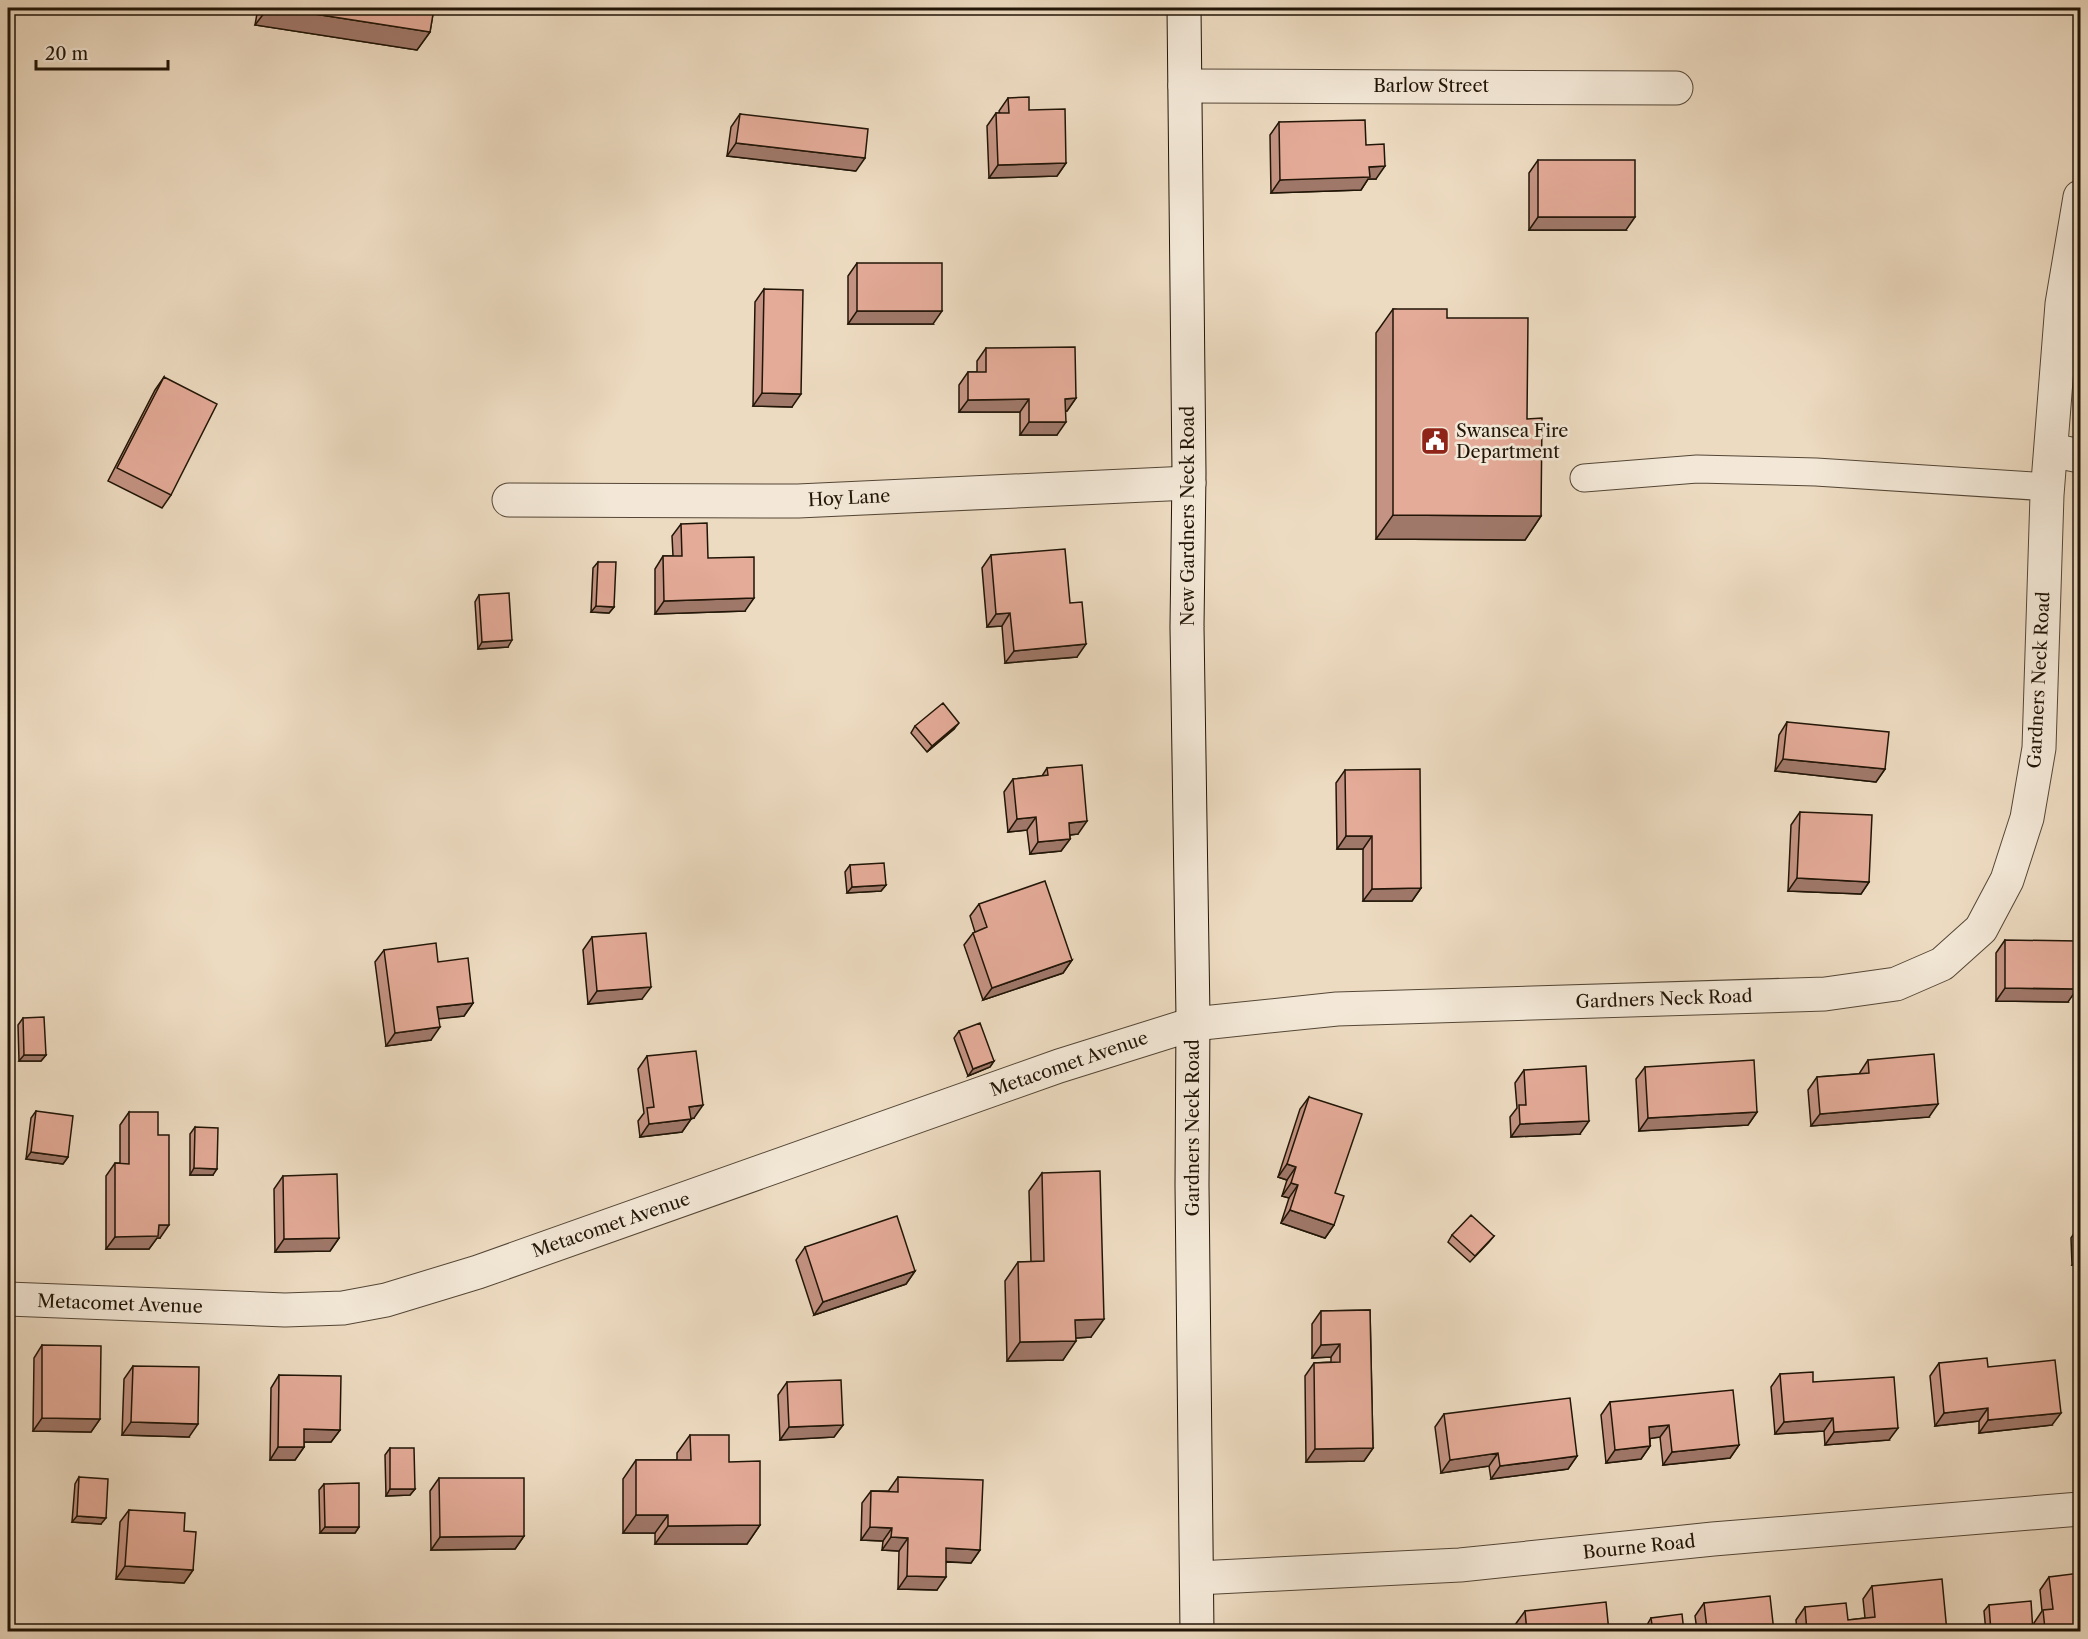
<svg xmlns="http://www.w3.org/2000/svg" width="2088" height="1639" font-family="'Libre Caslon Text',serif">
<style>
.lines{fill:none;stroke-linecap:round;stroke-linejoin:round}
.lane-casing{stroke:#544636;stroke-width:29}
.street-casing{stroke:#544636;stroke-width:35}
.secondary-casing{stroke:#211507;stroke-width:35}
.lane{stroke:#f3e8d7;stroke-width:27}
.street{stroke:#f3e8d7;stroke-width:33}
.secondary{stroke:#f3e8d7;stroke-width:33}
.wall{fill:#c49383;stroke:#211507;stroke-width:1.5}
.shaded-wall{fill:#a0786a;stroke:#211507;stroke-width:1.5}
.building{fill:#e4ab98;stroke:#211507;stroke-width:1.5}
.labels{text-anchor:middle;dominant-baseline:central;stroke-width:5;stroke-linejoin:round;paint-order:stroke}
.street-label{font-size:18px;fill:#211507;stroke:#f3e8d7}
.poi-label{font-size:18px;fill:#211507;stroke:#f3e8d7;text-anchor:start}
</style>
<rect width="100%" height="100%" fill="#eddbc1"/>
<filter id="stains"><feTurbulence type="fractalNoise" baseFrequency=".00333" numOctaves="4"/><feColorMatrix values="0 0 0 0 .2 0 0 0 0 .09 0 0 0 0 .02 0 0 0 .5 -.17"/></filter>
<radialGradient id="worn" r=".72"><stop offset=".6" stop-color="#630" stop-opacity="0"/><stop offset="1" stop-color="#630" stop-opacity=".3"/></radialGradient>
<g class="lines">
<g class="lane-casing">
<path id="lane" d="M1584 478 1697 469 1816 472 2048 487"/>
</g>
<g class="street-casing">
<path id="street" d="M1185 86 1676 88
M2051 450 2080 456
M509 500 798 501 1189 483
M8 1299 285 1310 343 1308 386 1300 478 1272 1059 1066 1193 1024 1337 1009 1825 994 1896 984 1942 964 1981 929 2007 880 2027 818 2039 748 2047 495 2062 304 2080 197
M1197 1578 1460 1565 1713 1539 2080 1509"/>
</g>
<g class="secondary-casing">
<path id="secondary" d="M1184 8 1189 473 1187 627 1193 1017 1192 1185 1197 1632"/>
</g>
<use href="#lane" class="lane"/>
<use href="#street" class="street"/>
<use href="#secondary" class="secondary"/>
</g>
<path class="wall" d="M258 8H434L430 32 417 50 255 25Z
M1008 98 1029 110 1066 163 1057 176 989 178 987 126 996 113H1000L999 111Z
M740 114 856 171 727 156 731 127Z
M1279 122 1366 145 1376 179H1368L1361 190 1271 193 1270 135Z
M1538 160 1626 230H1529V173Z
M857 263 933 324H848V276Z
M764 289 792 407 753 406 755 302Z
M1393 309 1447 318 1527 419 1541 516 1525 540 1376 539V333Z
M986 348 1076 398 1067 411H1065L1057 435H1020V412H959V385L968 372H977V361Z
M164 377 171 495 162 508 108 481 155 390Z
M681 524 708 558 745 611 655 614V569L663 556H673L672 536Z
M991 555 1070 603 1077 657 1005 663 1002 626 987 627 982 568Z
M598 562 614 607 609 613 591 612 593 568Z
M479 595 508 647 478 649 475 602Z
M1787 722 1885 769 1876 782 1775 771 1779 735Z
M915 726 954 729 927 752 911 733Z
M1047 768 1078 834 1070 835V839L1061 851 1030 854 1027 830 1008 832 1004 792 1013 779 1042 776Z
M1345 770 1421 888 1412 901H1363V849H1337L1336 783Z
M1800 812 1869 882 1861 894 1788 891 1791 825Z
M850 865 886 885 881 891 847 893 845 872Z
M979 904 1072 960 1063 973 983 1000 964 945 973 933 975 932 970 916Z
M592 937 642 999 588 1004 583 950Z
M2005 940 2068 1002 1996 1001V953Z
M384 950 438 962 473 1003 464 1016 438 1018 431 1040 386 1046 375 962Z
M23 1018 46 1055 41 1061H19L18 1025Z
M959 1031 994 1061 990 1067 968 1076 954 1038Z
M647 1056 694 1118 691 1119 682 1132 640 1137 638 1121 644 1113 638 1069Z
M1868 1060 1929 1117 1811 1126 1808 1090 1817 1077 1859 1074Z
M1645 1067 1757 1112 1748 1125 1639 1131 1636 1079Z
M1524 1070 1580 1134 1511 1137 1510 1117 1517 1108 1515 1083Z
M1309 1097 1335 1193 1334 1225 1325 1238 1281 1223 1289 1198 1282 1196 1287 1180 1278 1177 1300 1109Z
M36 1111 68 1157 63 1164 26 1159 31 1118Z
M129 1112 160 1238H157L149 1249H106V1176L115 1163H120V1125Z
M195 1127 213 1175H190V1134Z
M1042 1173 1091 1337 1076 1338 1063 1360 1007 1361 1005 1281 1018 1262H1031L1029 1191Z
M283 1176 339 1238 330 1251 275 1252 274 1189Z
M2080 1231V1264L2072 1265 2071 1238 2075 1232Z
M1452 1235 1494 1236 1489 1242 1470 1262 1448 1242Z
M805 1247 915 1271 906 1284 814 1315 796 1260Z
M1370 1310 1373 1448 1364 1461 1306 1462 1305 1376 1314 1363 1331 1362V1357L1312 1358V1324L1321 1311Z
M42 1345 100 1419 91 1432 33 1431 34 1358Z
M1939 1363 1988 1367 2052 1425 1979 1433V1421L1935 1426 1930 1376Z
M133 1366 189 1437 122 1435 124 1379Z
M1780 1374 1813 1382 1889 1440 1825 1445 1824 1431 1775 1434 1771 1387Z
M279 1375 340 1430 331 1442H304V1447L295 1460H270L271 1388Z
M787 1382 843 1425 834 1437 780 1440 778 1395Z
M1610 1402 1739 1445 1730 1458 1663 1465 1660 1437 1650 1438V1446L1641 1459 1606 1463 1601 1415Z
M1444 1414 1577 1456 1568 1469 1491 1479 1489 1466 1441 1473 1435 1427Z
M690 1435 729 1462 760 1525 747 1544H655V1533H623V1479L636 1460H677V1453Z
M390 1448 415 1489 410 1495 386 1496 385 1455Z
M79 1477 101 1524 72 1522 75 1484Z
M898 1477 980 1550 971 1563 946 1562 937 1590 898 1589 899 1551 882 1550 883 1541 861 1540 862 1503 871 1491H889V1490Z
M439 1478 524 1536 515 1549 431 1550 430 1491Z
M324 1484 359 1527 355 1533H320L319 1490Z
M129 1510 184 1531 193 1570 184 1583 116 1579 120 1522Z
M2049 1577 2080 1632H2035L2034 1623 2042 1611 2040 1590Z
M1872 1586 1947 1632H1797L1796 1620 1805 1607 1848 1620 1865 1618 1863 1599Z
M1704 1603 1774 1632 1697 1630 1695 1616Z
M1989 1605 2033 1632H1986L1984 1611Z
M1525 1611 1609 1632H1513L1512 1629Z
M1651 1618 1684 1632H1643Z"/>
<path class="shaded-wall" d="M268 8H276L430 32 417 50 255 25Z
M1574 8H1665L1664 9 1573 10Z
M736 143 865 158 856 171 727 156Z
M1066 163 1057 176 989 178 998 165Z
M1385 166 1376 179H1368L1361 190 1271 193 1280 180 1369 167Z
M1538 217H1635L1626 230H1529Z
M857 311H942L933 324H848Z
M762 393 801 394 792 407 753 406Z
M1076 398 1067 411H1056L1065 399Z
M1029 399 1020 412H959L968 400Z
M1029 422H1066L1057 435H1020Z
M1393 515 1541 516 1525 540 1376 539Z
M754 598 745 611 655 614 664 601Z
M596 606 614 607 609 613 591 612Z
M1010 613 1002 626 987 627 996 614Z
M512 640 508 647 478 649 482 642Z
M1086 644 1077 657 1005 663 1014 651Z
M959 723 954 729 927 752 932 746Z
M1783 759 1885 769 1876 782 1775 771Z
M1036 817 1027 830 1008 832 1017 819Z
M1087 821 1078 834 1060 836 1069 823Z
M1346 836H1372L1363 849H1337Z
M1070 839 1061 851 1030 854 1038 842Z
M1797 878 1869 882 1861 894 1788 891Z
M886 885 881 891 847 893 852 887Z
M1421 888 1412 901H1363L1372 889Z
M1072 960 1063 973 983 1000 992 988Z
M651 987 642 999 588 1004 597 991Z
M2005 988 2077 989 2068 1002 1996 1001Z
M473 1003 464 1016 428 1020 437 1007Z
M440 1027 431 1040 386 1046 395 1033Z
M24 1055H46L41 1061H19Z
M994 1061 990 1067 968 1076 973 1069Z
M1938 1104 1929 1117 1811 1126 1820 1114Z
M703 1105 694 1118 680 1120 689 1107Z
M1757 1112 1748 1125 1639 1131 1648 1118Z
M691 1119 682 1132 640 1137 649 1124Z
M1589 1121 1580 1134 1511 1137 1520 1124Z
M31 1152 68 1157 63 1164 26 1159Z
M1287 1164 1296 1167 1287 1180 1278 1177Z
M194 1168 217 1169 213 1175H190Z
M1291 1183 1298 1185 1289 1198 1282 1196Z
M1290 1210 1334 1225 1325 1238 1281 1223Z
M159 1225H169L160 1238H157L149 1249H106L115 1237Z
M339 1238 330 1251 275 1252 284 1239Z
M2077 1258H2080V1264L2072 1265Z
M915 1271 906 1284 814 1315 823 1302Z
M1104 1319 1091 1337 1062 1339 1075 1320Z
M1076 1341 1063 1360 1007 1361 1020 1342Z
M1340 1344 1331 1357 1312 1358 1321 1345Z
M1988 1408 1979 1421 1935 1426 1944 1413Z
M2061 1413 2052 1425 1979 1433 1988 1420Z
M42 1418 100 1419 91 1432 33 1431Z
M1833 1418 1824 1431 1775 1434 1784 1422Z
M131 1422 198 1424 189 1437 122 1435Z
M843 1425 834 1437 780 1440 789 1427Z
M1669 1425 1660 1437 1640 1440 1649 1427Z
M1898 1428 1889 1440 1825 1445 1834 1432Z
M304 1429 340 1430 331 1442H295Z
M1739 1445 1730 1458 1663 1465 1672 1452Z
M1650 1446 1641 1459 1606 1463 1615 1450Z
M278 1447H304L295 1460H270Z
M1373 1448 1364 1461 1306 1462 1315 1449Z
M1498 1453 1489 1466 1441 1473 1450 1460Z
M1577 1456 1568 1469 1491 1479 1500 1466Z
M390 1489H415L410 1495 386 1496Z
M636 1515H668L655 1533H623Z
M77 1516 106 1518 101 1524 72 1522Z
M760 1525 747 1544H655L668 1526Z
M325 1527H359L355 1533H320Z
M870 1527 892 1528 883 1541 861 1540Z
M524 1536 515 1549 431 1550 440 1537Z
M891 1537 908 1538 899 1551 882 1550Z
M946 1548 980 1550 971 1563 937 1561Z
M125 1566 193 1570 184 1583 116 1579Z
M907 1576 946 1577 937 1590 898 1589Z
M2080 1625V1632H2044L2045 1629Z"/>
<path class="building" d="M276 8H434L430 32Z
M1029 97V110L1065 109 1066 163 998 165 996 113H1009L1008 98Z
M740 114 868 129 865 158 736 143Z
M1365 120 1366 145 1384 144 1385 166 1369 167 1370 177 1280 180 1279 122Z
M1538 160H1635V217H1538Z
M857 263H942V311H857Z
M764 289 803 290 801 394 762 393Z
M1393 309H1447V318H1528L1527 419 1542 418 1541 516 1393 515Z
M1075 347 1076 398 1065 399 1066 422H1029V399L968 400V372H986V348Z
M164 377 217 404 171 495 117 468Z
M707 523 708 558 754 557V598L664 601 663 556H682L681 524Z
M1065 549 1070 603 1082 602 1086 644 1014 651 1010 613 996 614 991 555Z
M598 562H616L614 607 596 606Z
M509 593 512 640 482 642 479 595Z
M943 703 959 723 932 746 915 726Z
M1787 722 1889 732 1885 769 1783 759Z
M1082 765 1087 821 1069 823 1070 839 1038 842 1036 817 1017 819 1013 779 1048 775 1047 768Z
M1420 769 1421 888 1372 889V836H1346L1345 770Z
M1800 812 1872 815 1869 882 1797 878Z
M884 863 886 885 852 887 850 865Z
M1045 881 1072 960 992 988 973 933 987 927 979 904Z
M646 933 651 987 597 991 592 937Z
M2005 940 2078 941 2077 989 2005 988Z
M436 943 438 962 468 958 473 1003 437 1007 440 1027 395 1033 384 950Z
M44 1017 46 1055H24L23 1018Z
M980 1023 994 1061 973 1069 959 1031Z
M696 1051 703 1105 689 1107 691 1119 649 1124 647 1108 654 1107 647 1056Z
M1934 1054 1938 1104 1820 1114 1817 1077 1869 1073 1868 1060Z
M1754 1060 1757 1112 1648 1118 1645 1067Z
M1586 1066 1589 1121 1520 1124 1519 1105H1526L1524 1070Z
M1309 1097 1362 1114 1335 1193 1344 1196 1334 1225 1290 1210 1298 1185 1291 1183 1296 1167 1287 1164Z
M36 1111 73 1116 68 1157 31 1152Z
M129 1112H158V1135H169V1225H159L158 1236 115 1237V1163L129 1164Z
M195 1127 218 1128 217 1169 194 1168Z
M1100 1171 1104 1319 1075 1320 1076 1341 1020 1342 1018 1262 1044 1261 1042 1173Z
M337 1174 339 1238 284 1239 283 1176Z
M1471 1215 1494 1236 1475 1256 1452 1235Z
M897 1216 915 1271 823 1302 805 1247Z
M2080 1231V1258H2077L2075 1232Z
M1370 1310 1373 1448 1315 1449 1314 1363 1340 1362V1344L1321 1345V1311Z
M42 1345 101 1346 100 1419 42 1418Z
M1987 1358 1988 1367 2055 1360 2061 1413 1988 1420V1408L1944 1413 1939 1363Z
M133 1366 199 1367 198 1424 131 1422Z
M1813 1372V1382L1894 1377 1898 1428 1834 1432 1833 1418 1784 1422 1780 1374Z
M279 1375 341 1376 340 1430 304 1429V1447H278Z
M841 1380 843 1425 789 1427 787 1382Z
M1733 1390 1739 1445 1672 1452 1669 1425 1649 1427 1650 1446 1615 1450 1610 1402Z
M1570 1398 1577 1456 1500 1466 1498 1453 1450 1460 1444 1414Z
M690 1435H729V1462L760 1461V1525L668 1526V1515H636V1460H691Z
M390 1448H414L415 1489H390Z
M79 1477 108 1479 106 1518 77 1516Z
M898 1477 983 1480 980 1550 946 1548V1577L907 1576 908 1538 891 1537 892 1528 870 1527 871 1491 898 1492Z
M439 1478H524V1536L440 1537Z
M359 1483V1527H325L324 1484Z
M129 1510 185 1513 184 1531 196 1532 193 1570 125 1566Z
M2080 1573V1625L2045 1629 2043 1610 2053 1609 2049 1577Z
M1942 1579 1947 1632H1807L1805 1607 1846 1603 1848 1620 1875 1617 1872 1586Z
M1770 1596 1774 1632H1685L1707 1629 1704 1603Z
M2031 1601 2033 1632H1991L1989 1605Z
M1606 1602 1609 1632H1527L1525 1611Z
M1682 1614 1684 1632H1653L1651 1618Z
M1508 1625 1509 1632H1454V1630Z"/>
<defs>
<g id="civic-square" transform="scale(1.5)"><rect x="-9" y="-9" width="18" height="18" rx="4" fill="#8f2418" stroke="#f3e8d7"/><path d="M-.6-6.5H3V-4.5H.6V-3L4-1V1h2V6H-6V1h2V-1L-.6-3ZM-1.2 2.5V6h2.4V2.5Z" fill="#fff"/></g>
</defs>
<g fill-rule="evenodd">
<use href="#civic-square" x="1435" y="441"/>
</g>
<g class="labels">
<g class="street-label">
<text x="1431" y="86">Barlow Street</text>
<text transform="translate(849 498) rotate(-3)">Hoy Lane</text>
<text transform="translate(1188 516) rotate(-90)">New Gardners Neck Road</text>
<text transform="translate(2039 680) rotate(-87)">Gardners Neck Road</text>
<text transform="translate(1664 999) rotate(-2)">Gardners Neck Road</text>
<text transform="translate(1069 1064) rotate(-19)">Metacomet Avenue</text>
<text transform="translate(1193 1128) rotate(-90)">Gardners Neck Road</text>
<text transform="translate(611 1225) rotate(-19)">Metacomet Avenue</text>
<text transform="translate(120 1304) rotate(2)">Metacomet Avenue</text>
<text transform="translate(1639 1547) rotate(-6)">Bourne Road</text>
</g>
<g class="poi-label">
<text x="1456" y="431">Swansea Fire<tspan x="1456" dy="21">Department</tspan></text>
</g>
</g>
<rect width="2088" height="1639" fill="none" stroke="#eddbc1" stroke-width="30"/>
<rect x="9" y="9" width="2070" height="1621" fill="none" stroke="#211507" stroke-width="3"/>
<rect x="15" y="15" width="2058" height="1609" fill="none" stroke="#211507" stroke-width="1.5"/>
<path d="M36 60v9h132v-9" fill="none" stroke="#211507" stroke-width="3"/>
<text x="45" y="60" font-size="18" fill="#211507" stroke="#f3e8d7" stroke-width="4.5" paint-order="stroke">20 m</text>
<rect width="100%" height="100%" filter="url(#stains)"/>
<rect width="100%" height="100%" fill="url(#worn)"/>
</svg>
